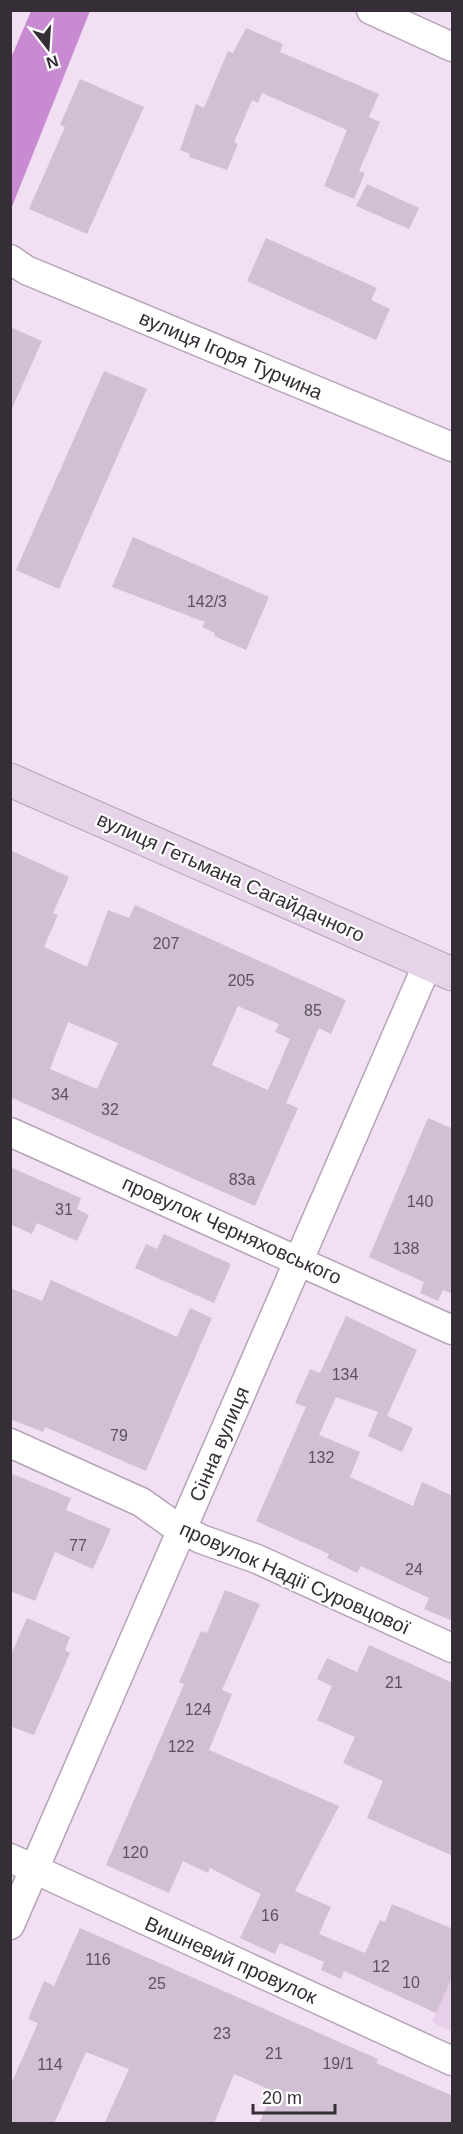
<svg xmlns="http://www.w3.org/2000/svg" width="463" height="2134" font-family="Helvetica,sans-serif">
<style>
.built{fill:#e7cfea}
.forest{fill:#c88bd1}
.building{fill:#d1bfd4;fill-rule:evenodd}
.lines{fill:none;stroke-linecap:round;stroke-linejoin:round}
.minor-casing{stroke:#b5a3b7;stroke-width:31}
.secondary-casing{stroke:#b5a3b7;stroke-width:35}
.minor{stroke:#fff;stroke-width:28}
.secondary{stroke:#e6d3e9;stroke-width:33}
.labels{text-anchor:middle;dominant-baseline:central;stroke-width:4.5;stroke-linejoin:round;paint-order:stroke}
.number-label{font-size:16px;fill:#5c525e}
.street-label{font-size:20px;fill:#352e36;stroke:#fff}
</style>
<rect width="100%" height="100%" fill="#f2dff4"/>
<path class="built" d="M452 1962V2032L432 2022 449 1985Z"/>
<path class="forest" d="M31 11H90L11 209V58Z"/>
<path class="building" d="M246 28 283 44 280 52 379 94 369 117 380 122 359 171 365 173 354 199 324 186 347 130 262 93 258 103 252 100 234 142 238 144 227 170 189 157 190 154 180 150 196 104 204 108 228 51 233 53Z
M80 79 144 107 87 234 29 209 65 127 60 125Z
M367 184 419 208 409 229 356 206Z
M266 238 377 288 371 300 390 309 376 340 247 281Z
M10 327 42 341 10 413Z
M104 371 147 389 59 589 16 570Z
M133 537 269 597 246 650 214 636 215 633 202 627 205 622 112 587Z
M10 850 69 877 53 913 58 915 44 947 87 967 108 910 129 918 135 905 346 1000 331 1034 319 1028 286 1103 298 1108 255 1206 10 1097ZM238 1006 279 1024 275 1032 290 1039 268 1090 212 1065ZM68 1022 118 1043 97 1089 50 1069Z
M428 1118 453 1129V1294L443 1290 438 1301 420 1293 424 1282 369 1257Z
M10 1167 81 1198 77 1209 89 1215 77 1241 37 1223 32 1234 10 1224Z
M164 1234 231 1264 214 1303 135 1268 146 1244 157 1249Z
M51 1280 177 1337 190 1308 212 1318 146 1471 45 1427 43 1432 10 1419V1288L42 1301Z
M346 1316 417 1350 387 1416 383 1414 413 1428 402 1452 368 1436 378 1412 336 1397 319 1435 360 1452 350 1477 413 1506 422 1482 453 1496V1621L424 1609 429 1598 361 1566 357 1573 327 1558 329 1554 256 1521 306 1407 295 1403 310 1369 320 1373Z
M10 1473 71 1498 66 1510 111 1529 93 1569 55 1552 35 1601 10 1591Z
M225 1590 260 1604 222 1690 232 1694 209 1750 339 1806 295 1891 331 1907 319 1934 365 1953 380 1920 385 1922 392 1904 453 1929V1976L436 2013 344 1971 341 1979 321 1970 324 1962 280 1943 275 1954 240 1938 261 1894 210 1868 208 1873 183 1861 169 1893 106 1865 184 1684 179 1682 201 1631 207 1633Z
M27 1618 70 1637 65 1650 70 1653 34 1735 10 1726V1657Z
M369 1645 453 1683V1856L367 1818 383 1781 343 1763 355 1737 317 1720 332 1686 317 1679 327 1658 357 1672Z
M80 1928 378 2059 376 2063 453 2096V2124H259L273 2091 234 2074 214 2124H104L129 2069 86 2052 54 2124H10V2086L38 2023 28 2019 44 1981 54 1986Z"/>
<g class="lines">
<g class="minor-casing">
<path id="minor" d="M371 10 452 47
M10 259 26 270 452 447
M10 1132 452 1330
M10 1443 141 1502 172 1524 201 1539 257 1559 452 1648
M10 1858 452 2061
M10 1925 428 963"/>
</g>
<g class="secondary-casing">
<path id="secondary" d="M10 780 452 974"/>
</g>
<use href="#minor" class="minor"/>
<use href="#secondary" class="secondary"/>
</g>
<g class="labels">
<g class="number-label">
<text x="207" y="601">142/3</text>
<text x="166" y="943">207</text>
<text x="241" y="980">205</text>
<text x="313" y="1010">85</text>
<text x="60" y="1094">34</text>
<text x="110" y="1109">32</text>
<text x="242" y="1179">83а</text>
<text x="420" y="1201">140</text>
<text x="64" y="1209">31</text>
<text x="406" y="1248">138</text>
<text x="345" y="1374">134</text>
<text x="119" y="1435">79</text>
<text x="321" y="1457">132</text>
<text x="78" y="1545">77</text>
<text x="414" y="1569">24</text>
<text x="394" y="1682">21</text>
<text x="198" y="1709">124</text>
<text x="181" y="1746">122</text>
<text x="135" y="1852">120</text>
<text x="270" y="1915">16</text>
<text x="98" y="1959">116</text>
<text x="381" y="1966">12</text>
<text x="411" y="1982">10</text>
<text x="157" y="1983">25</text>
<text x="222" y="2033">23</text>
<text x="274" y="2053">21</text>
<text x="338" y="2063">19/1</text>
<text x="50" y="2064">114</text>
</g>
<g class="street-label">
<text transform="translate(231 355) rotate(23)">вулиця Ігоря Турчина</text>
<text transform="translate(231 877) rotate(24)">вулиця Гетьмана Сагайдачного</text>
<text transform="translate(232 1230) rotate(24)">провулок Черняховського</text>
<text transform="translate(219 1444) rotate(-67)">Сінна вулиця</text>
<text transform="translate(295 1578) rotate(24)">провулок Надії Суровцової</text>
<text transform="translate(231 1960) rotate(24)">Вишневий провулок</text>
</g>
</g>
<rect width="463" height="2134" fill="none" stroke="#352e36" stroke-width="24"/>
<g transform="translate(48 48) rotate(163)" stroke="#ffffff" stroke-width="4.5" paint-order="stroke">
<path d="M0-4.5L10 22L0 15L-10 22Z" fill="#352e36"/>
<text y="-9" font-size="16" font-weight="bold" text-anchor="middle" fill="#352e36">N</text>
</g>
<path d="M253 2104v9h82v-9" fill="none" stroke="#352e36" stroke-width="3"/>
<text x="262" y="2104" font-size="18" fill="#352e36" stroke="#ffffff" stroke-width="4.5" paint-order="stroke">20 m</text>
</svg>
